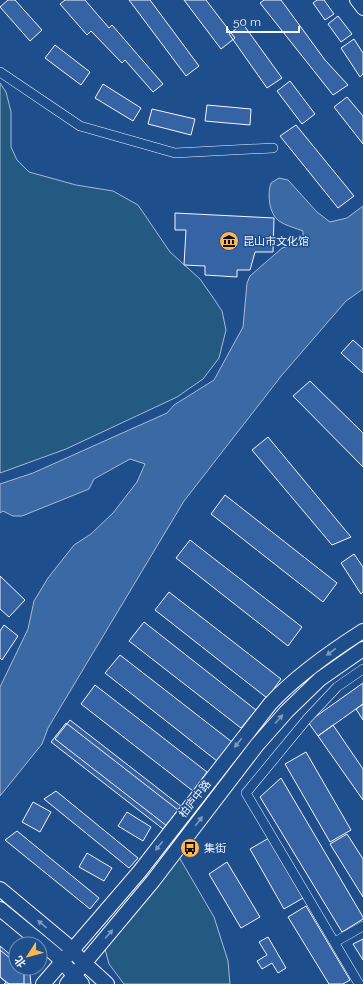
<svg xmlns="http://www.w3.org/2000/svg" width="363" height="984" font-family="Raleway,'Noto Sans SC',sans-serif">
<style>
.green{fill:#245a82;stroke:#a8bbd7}
.water{fill:#3b69a3;stroke:#a8bbd7}
.building{fill:#3563a3;stroke:#f2f6ff}
.lines{fill:none;stroke-linecap:round;stroke-linejoin:round}
.street-casing{stroke:#f2f6ff;stroke-width:10}
.secondary-casing{stroke:#f2f6ff;stroke-width:14}
.primary-casing{stroke:#f2f6ff;stroke-width:16}
.street{stroke:#1f4e8c;stroke-width:9}
.secondary{stroke:#1f4e8c;stroke-width:12}
.primary{stroke:#1f4e8c;stroke-width:14}
.oneway{fill:#7e9ac0}
.labels{text-anchor:middle;dominant-baseline:central;stroke-width:3;stroke-linejoin:round;paint-order:stroke}
.poi-label{font-size:11px;fill:#f2f6ff;stroke:#1f4e8c;text-anchor:start}
.street-label{font-size:11px;fill:#f2f6ff;stroke:#1f4e8c}
</style>
<rect width="100%" height="100%" fill="#1f4e8c"/>
<path class="green" d="M0 83 6 92 11 112V147L17 160 29 172 76 185 113 191 138 205 170 252 200 279 212 296 222 311 226 330 219 358 203 379 177 397 66 449 0 473Z
M179 857 214 917 228 961 230 984H124L109 964 105 949Z"/>
<path class="water" d="M279 178 288 180 317 212 330 222 347 218 363 206V289L346 301 282 375 184 501 48 728 42 744 0 796V687L28 629 34 601 48 578 74 545 91 534 113 513 137 482 145 464 130 459 94 479 89 489 22 516H13L3 511 0 513V484L33 473 167 413 174 405 214 380 243 327 247 283 250 276 282 248 298 244 303 240V231C296 228 286 226 279 221 269 214 267 194 271 183Z"/>
<path class="building" d="M8 0H15L42 30 30 41 0 7Z
M65 0H85L109 28 112 25 163 84 153 92 125 60 122 63 91 31 87 35 60 4Z
M129 0H150L199 66 186 76Z
M184 0H206L235 38 221 49Z
M264 0H281L325 60 348 85 333 95 260 3Z
M317 0H324L334 14 325 20 313 3Z
M338 16 352 34 341 42 328 24Z
M243 24 282 78 267 88 229 34Z
M354 39 363 53V74L360 77 341 48Z
M55 45 90 72 81 85 45 58Z
M290 81 315 114 302 124 277 91Z
M103 84 141 108 133 121 95 98Z
M347 97 363 116V144L334 107Z
M207 105 251 109 250 125 205 121Z
M152 109 195 119 191 135 148 124Z
M296 125 354 196 338 208 280 136Z
M175 213 274 218 273 252H255L250 270H237V277L205 275V266L184 265 186 230H175Z
M353 340 363 349V373L341 353Z
M310 381 363 433V467L293 396Z
M268 437 351 537 332 545 252 450Z
M225 495 337 583 323 602 211 514Z
M190 540 302 627 288 646 176 558Z
M354 554 363 567V592L361 594 341 563Z
M0 576 25 600 9 617 0 609Z
M169 592 281 679 267 698 155 610Z
M144 622 256 710 241 728 129 641Z
M4 625 18 636 2 660 0 658V631Z
M120 655 232 742 217 761 105 673Z
M363 683V704L318 736 308 722Z
M95 685 207 772 193 791 81 704Z
M363 704V720L356 709Z
M70 720 182 807 167 826 55 739Z
M66 723 178 810 163 829 51 742Z
M333 725 363 769V800L318 736Z
M306 752 351 830 330 842 285 764Z
M281 778 363 917V919L342 932 260 797Z
M56 791 138 858 129 868 44 799Z
M33 802 51 812 40 832 22 822Z
M127 812 151 827 143 841 118 826Z
M17 831 99 898 90 909 5 840Z
M347 834 363 859V897L330 844Z
M269 838 303 898 284 909 250 849Z
M87 853 112 868 104 881 79 867Z
M227 862 260 917 241 928 209 874Z
M306 906 350 980 343 984H329L288 917Z
M268 937 286 968 278 973 272 963 262 969 257 961 267 955 259 942Z
M363 939V960L353 944Z
M0 946 12 956 16 962V968H20L24 973V984H4L6 982 0 977Z
M0 950 16 963V968H22L30 975 31 984H9L0 977Z"/>
<g class="lines">
<g class="street-casing">
<path id="street" d="M0 72 80 126 175 153 273 148
M335 942 363 926
M359 984 246 793 307 719 337 687 363 669"/>
</g>
<g class="secondary-casing">
<path id="secondary" d="M356 0 363 9"/>
</g>
<g class="primary-casing">
<path id="primary" d="M0 889 66 944 84 963 107 984
M0 909 56 955 82 984
M43 984 140 871 270 704C297 675 330 652 363 631
M67 984 153 881 257 745 287 711 320 679 363 649"/>
</g>
<use href="#street" class="street"/>
<use href="#secondary" class="secondary"/>
<use href="#primary" class="primary"/>
</g>
<defs><path id="oneway-solid" d="M-6-.8H1V-3.2L6.5 0L1 3.2V.8H-6Z"/></defs>
<g class="oneway">
<use href="#oneway-solid" transform="translate(331 652) rotate(144)"/>
<use href="#oneway-solid" transform="translate(279 719) rotate(-49)"/>
<use href="#oneway-solid" transform="translate(238 743) rotate(128)"/>
<use href="#oneway-solid" transform="translate(199 821) rotate(-53)"/>
<use href="#oneway-solid" transform="translate(159 846) rotate(128)"/>
<use href="#oneway-solid" transform="translate(42 924) rotate(-140)"/>
<use href="#oneway-solid" transform="translate(109 934) rotate(-50)"/>
</g>
<defs>
<g id="museum-disc" transform="scale(1)"><circle r="9.5" fill="#ffb74d" stroke="#1f4e8c"/><path d="M0-6L6-3V-2H-6V-3ZM-5-1h2V3h-2ZM-1-1h2V3h-2ZM3-1h2V3H3ZM-6 4H6V6H-6Z" fill="#111"/></g>
<g id="bus-disc" transform="scale(1)"><circle r="9.5" fill="#ffb74d" stroke="#1f4e8c"/><path d="M-5-6H5V4H4V6H2V4H-2V6H-4V4H-5ZM-3.5-4V0h7V-4ZM-3.5 1.2v1.5H-2V1.2ZM2 1.2v1.5H3.5V1.2Z" fill="#111"/></g>
</defs>
<g fill-rule="evenodd">
<use href="#museum-disc" x="229" y="241"/>
<use href="#bus-disc" x="190" y="848"/>
</g>
<g class="labels">
<g class="poi-label">
<text x="243" y="241">昆山市文化馆</text>
<text x="204" y="848">集街</text>
</g>
<g class="street-label">
<text transform="translate(195 799) rotate(-52)">柏庐中路</text>
</g>
</g>
<g transform="translate(28 956) rotate(234)"><circle r="19" fill="#1f4e8c" stroke="#7391ba"/>
<path d="M0-3L7 15L0 10L-7 15Z" fill="#ffb74d"/>
<text y="-6" font-size="11" font-weight="bold" text-anchor="middle" fill="#f2f6ff">北</text>
</g>
<path d="M227 26v6h72v-6" fill="none" stroke="#f2f6ff" stroke-width="2"/>
<text x="233" y="26" font-size="12" fill="#f2f6ff" stroke="#1f4e8c" stroke-width="3" paint-order="stroke">50 m</text>
</svg>
